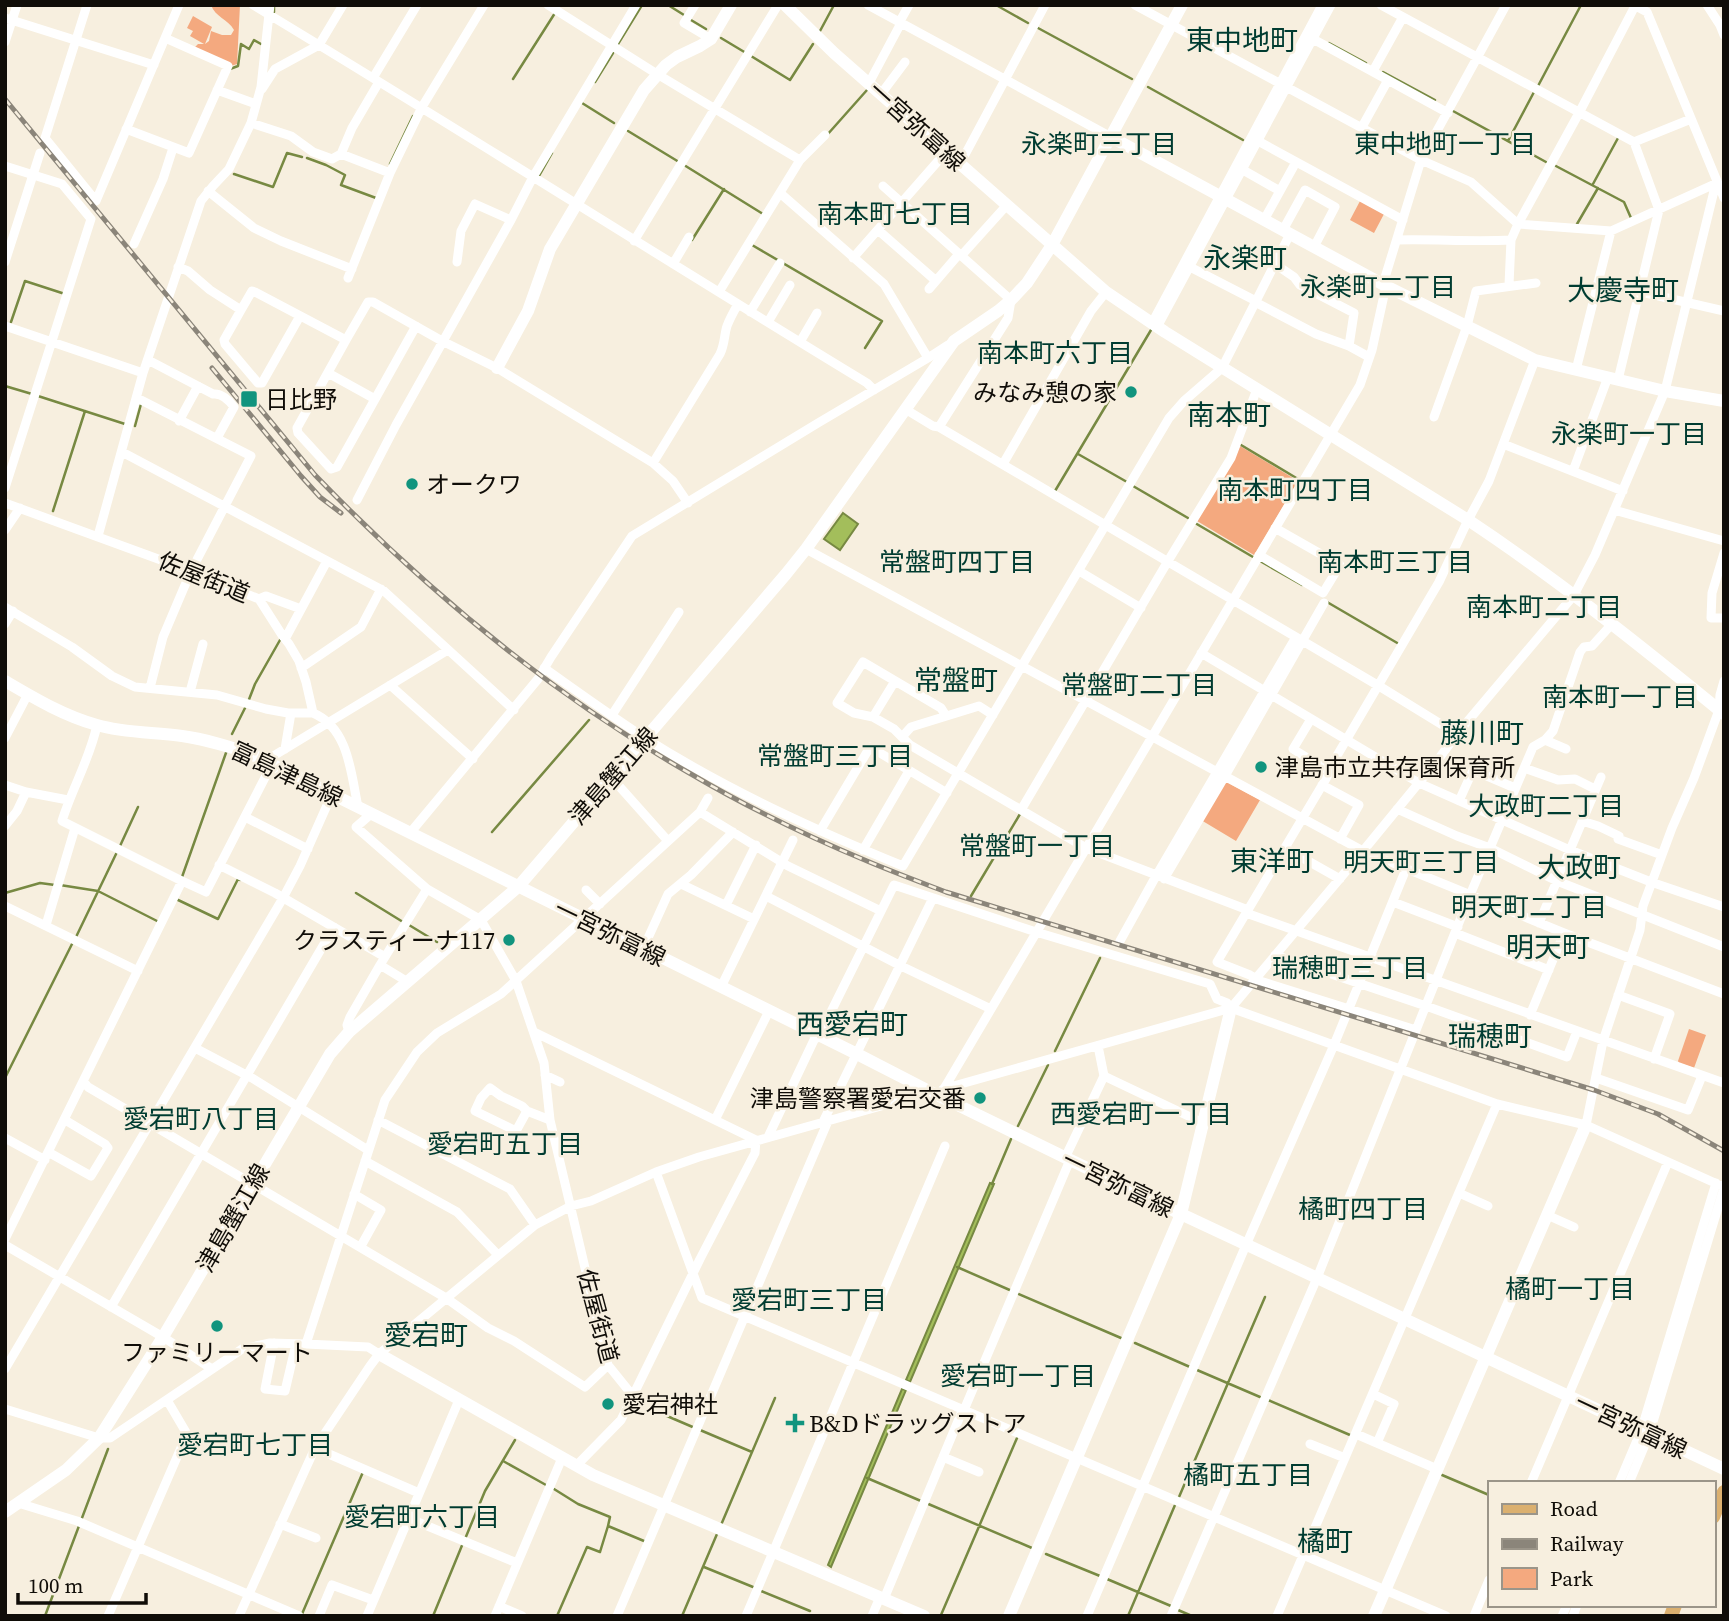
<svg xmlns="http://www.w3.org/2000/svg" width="1729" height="1621" font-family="'Source Serif 4','Noto Sans JP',serif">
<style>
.green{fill:#f4a97f}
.water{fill:#a3be5b;stroke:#778942;stroke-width:2}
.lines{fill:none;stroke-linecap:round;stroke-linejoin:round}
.stream{stroke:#778942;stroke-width:2.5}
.street{stroke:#fff;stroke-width:9}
.secondary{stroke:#fff;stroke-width:12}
.primary{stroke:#dbb06f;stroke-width:14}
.rail-casing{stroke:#8b857a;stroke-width:5}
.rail{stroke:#f7efdf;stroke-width:2.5;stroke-dasharray:8;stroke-linecap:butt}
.poi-dot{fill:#11947e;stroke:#f7efdf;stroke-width:2.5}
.labels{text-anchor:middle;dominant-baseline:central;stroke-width:5;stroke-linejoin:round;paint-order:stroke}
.street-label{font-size:24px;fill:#100d08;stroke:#f7efdf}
.poi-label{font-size:24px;fill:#100d08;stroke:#f7efdf;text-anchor:start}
.neighbourhood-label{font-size:26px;fill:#003c31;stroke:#f7efdf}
.quarter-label{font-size:28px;fill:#003c31;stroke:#f7efdf}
</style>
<rect width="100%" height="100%" fill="#f7efdf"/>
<path class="green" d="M211 5H240L237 64 231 66 195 47 198 44H204L190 36 193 31 187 28 193 16 212 27 205 44 209 41 211 31 222 35H231L234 30C228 19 215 17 211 5Z
M1360 201 1384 214 1374 233 1350 220Z
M1240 446 1298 481 1254 555 1197 521 1231 465Z
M1226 782 1260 800 1236 841 1201 820Z
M1689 1029 1706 1035 1694 1068 1679 1063 1678 1061Z"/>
<path class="water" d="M843 513 858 524 840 550 824 539Z
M990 1183 994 1184 910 1382 906 1380Z
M902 1389 906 1390 831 1567 828 1565Z"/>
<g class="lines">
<path class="stream" d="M668 5 684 15
M996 5 1028 23
M274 12V5
M691 20 706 29
M1038 28 1132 79
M820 31 834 5
M721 38 746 53
M1329 43 1366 63
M618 44 642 5
M751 56 790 80 813 44
M230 69 238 66 241 44 249 49 254 40 261 44
M1383 72 1435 100
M513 79 555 13
M595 82 613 53
M1538 86 1581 5
M1148 87 1243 140
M582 103 614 123
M1453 111 1546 162
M628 131 679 162
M827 135 867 90
M1508 141 1534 92
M307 158 326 165 345 175 341 185 376 198
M390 164 413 116
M684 165 763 214
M1554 165 1624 202 1631 218
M234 174 273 187 287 153 302 157
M539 176 552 153
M1593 184 1618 138
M1577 224 1598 188
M692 240 724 189
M752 245 882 321 865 348
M11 322 25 281 65 294
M5 386 32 394
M38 396 125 424
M135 426 141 404
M1241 445 1298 479
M1078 454 1127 482
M1133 486 1188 518
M1055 491 1151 330
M53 511 85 411
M1195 523 1253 557
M1260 561 1302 585
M1327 602 1399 644
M248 702 255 684 280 640
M232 734 245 708
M492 832 589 720
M120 846 138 807
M182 877 227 750
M60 885 98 891 159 922 160 920
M5 893 40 883 55 885
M356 893 403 922
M971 896 1020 814
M176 899 218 919 238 879 240 880
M409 925 437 942
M76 937 117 852
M1055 1051 1100 958
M5 1078 73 942
M1018 1126 1048 1065
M992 1184 1011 1139
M957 1267 1012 1291
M1016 1293 1121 1338
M1135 1343 1190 1367
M1197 1370 1260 1397
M1268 1400 1350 1435
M660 1413 695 1428
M700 1430 752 1452
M503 1461 546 1485
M1442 1475 1489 1495
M867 1478 921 1501
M554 1489 578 1504 610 1517 608 1526 644 1541
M1179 1497 1265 1297
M926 1503 1032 1548
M721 1525 775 1398
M465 1539 485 1491 515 1440
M1046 1554 1100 1576
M704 1567 753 1587
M1107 1579 1171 1606
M761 1591 810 1611
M1178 1610 1192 1616
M302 1614 363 1472
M941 1615 1017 1438
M45 1616 108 1449
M433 1616 463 1543
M557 1616 587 1547 600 1552 608 1526
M682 1616 717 1534
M1128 1616 1175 1505"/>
<path class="street" d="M87 5 45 138 96 201 179 5
M253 5C459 129 661 258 867 383L874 390
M548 5 657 74 800 160
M695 5 684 23 711 39
M868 5 1111 137
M1135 5 1421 160 1471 182 1518 224 1611 231 1717 183
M1381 5 1634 142 1691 119
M1634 5 1647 12 1724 198
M1707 5 1720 25 1724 35
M5 18 154 65
M899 23 909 5
M1313 39 1448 113
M5 42 17 5
M1373 71 1403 17
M373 78 417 5
M869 83 901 23
M262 89 275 69 319 45 343 5
M217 90 256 104
M881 94 905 62
M251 123 291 136 313 152 332 159 341 154 390 173
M1362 127 1388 80
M126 129 189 153 228 66 165 38
M1258 141 1403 220
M341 154 352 128 379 82
M960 164 1045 5
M5 166 62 184 91 219 5 488
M1243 170 1280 191
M883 186 1011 300 1008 318 939 427
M208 191 254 228 281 241 352 269
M780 193 884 284 928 358
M1264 220 1296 162
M878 230 935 280
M1283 230 1305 190 1335 207 1314 247
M1397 240C1435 239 1473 242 1511 240
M634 241 778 5
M134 244 163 179 173 148
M961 256 1006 206
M853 258 946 152
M5 262 40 153
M457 262 461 231 475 204 511 220
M673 264 689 237
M1275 264 1294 277 1300 285 1354 313 1349 346
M178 267 188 271 210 290 241 310 252 291 255 292 346 340 368 302H373L442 341 497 368 653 463 673 481 688 503
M1190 267 1256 301
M348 278 390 173 422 107 484 5
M1598 282 1724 311
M1383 284 1421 160 1506 5
M1509 285 1511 240 1518 224 1579 113 1635 6
M929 289 959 254
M719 292 800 160 825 135
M1255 302 1316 334 1349 346 1369 357
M241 310 224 340 225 344 258 383H262L300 316
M750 312 780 263
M768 322 790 285
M1152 323 1322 5
M5 326 143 373
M1157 327 1331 5
M346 340 297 428 298 433 331 469 337 467 416 326
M800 342 817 313
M148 360 213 394C221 393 229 400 234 407L217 438
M1576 370 1611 231
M328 373 375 399
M1618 380 1659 210 1634 142
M137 398 251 456 191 571 163 637 150 688
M905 409 933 426 939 427 1379 686 1457 734
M1434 417 1467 326 1476 291 1536 283
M179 421 198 386
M1503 444 1623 491
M122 452 384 591 514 710
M653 463 720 354C725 344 724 335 727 326 730 318 734 311 738 304
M1003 464 1091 311 1106 292
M1573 471 1608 377
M357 500 396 425 511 220 533 177 636 5
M5 503 191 571 259 599 282 635 289 644 299 661 306 682 313 713C349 728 351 774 358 807
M1614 510 1724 541
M5 530 20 508
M98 536 143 373 201 201 213 186 229 169 251 123 261 87 270 5
M806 549 1363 851 1564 933 1724 994
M1724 553 1712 593 1711 618H1724
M1259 555 1323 593 1340 565 1275 528
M1079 571 1141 608
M259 599 266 596 301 609
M5 607 72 647 112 676 135 687 217 695 266 709 288 713H313
M5 624 13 611
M285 639 327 561
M1201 653 1419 783 1570 850 1651 882 1724 907
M301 668 361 627 381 589
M544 668C578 692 611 716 645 738 727 790 815 830 903 866L1169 418 1184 401 1222 368 1290 234
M390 685 473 759
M190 692 203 644
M612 715 679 612
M946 716 941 708 863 662 837 703 854 713 873 717 894 729 910 745 1086 848 1248 910
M873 717 895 681
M1311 719 1293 749 1330 772 1217 962 1250 975 1260 981 1416 1030
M97 725C90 759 72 788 62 821L182 881
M902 737 911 727 979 706 993 715
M5 738 28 694
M1545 740 1566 749
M285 749 291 713
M265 761 448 650
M1524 768 1558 780 1575 779 1595 789
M1328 771 1439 582 1468 520 1489 481 1535 360
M611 777 668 841
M5 785 26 792 68 800
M1322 785 1359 805 1340 839
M1459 801 1473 770 1515 788
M1397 809 1457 836 1490 848 1557 881 1724 947
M1021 810 1168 561 1231 458 1257 389
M700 812 788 866 881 911
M371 814 356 827 427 889 481 920 516 981 544 1063 550 1120 608 1365 633 1396
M245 817 308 849
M1582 821 1598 826 1619 836 1618 839 1662 855
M5 826 17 811 26 792
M820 831 870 747 947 793
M410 833 538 679 551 657 632 536 818 423 928 358 948 345
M1285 848 1340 879
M863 850 909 771
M219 865 275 893 385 957
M1164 879 1225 776 1324 603
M681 884 754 919
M586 890 600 904
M766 896 901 966 991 1009
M1393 902 1458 927
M726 905 756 845
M5 906 138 971
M1246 913 1724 1083
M1539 923 1601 777
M46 925 75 828
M1455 933 1549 970
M1120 941 1156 876 1296 637
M643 949 668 894 691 875 733 832
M1275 955 1426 1006 1567 1057 1577 1031
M380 965 408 982
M721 987 793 840
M1618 995 1670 1014 1654 1059
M1530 1015 1564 933
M349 1032 347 1025 350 1017 380 965 427 889
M534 1032 756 1140 755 1153 700 1259 621 1420 576 1466
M1098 1046 1104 1076
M195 1048 252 1078 368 1150
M545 1075 560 1082
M1596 1078 1688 1110 1702 1076
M84 1082 88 1087 446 1298 488 1328 514 1341 585 1387 608 1365
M943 1089 1231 1008 1363 851 1440 757 1457 734 1574 595 1595 555 1665 391 1714 191 1717 183
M942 1092 1360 385 1372 350 1386 286
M527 1111 516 1131 475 1111 481 1098 490 1088 501 1096 522 1106 527 1111 550 1120
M378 1120 510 1189 535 1225
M715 1120 769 1011
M823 1122 933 898
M1586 1125 1603 1041 1640 930 1643 906 1672 828 1694 778 1719 710 1720 695 1724 681
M768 1137 814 1040 819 1036 894 885 1036 932 1210 984 1217 999 1227 1003 1231 1008 1497 1104 1586 1125 1724 1187
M5 1138 45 1160
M48 1152 91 1176 108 1148 105 1144 65 1120
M1065 1158 1104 1076 1203 1123
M365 1161 457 1212 498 1255
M656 1172 702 1298 1446 1616
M1459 1193 1488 1206
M354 1194 381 1210 361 1246
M1547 1215 1574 1227
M5 1239 182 881 206 892 272 764
M5 1245 163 1337 212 1369
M111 1307 334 927
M274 1343 265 1389 285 1391 296 1344
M306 1344 385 1100 417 1052 437 1033 501 994 700 812 708 798
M5 1369 283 898 300 866 332 794
M1373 1394 1394 1404 1377 1443
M5 1409 99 1438H110L242 1349 270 1343 306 1344 368 1347 379 1354
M964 1410 1070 1160
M1356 1434 1437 1469
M1310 1444 1345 1458
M315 1448 419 1493
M943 1457 979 1472
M1531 1483 1668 1162
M1619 1483 1641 1431 1716 1183
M1629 1483 1649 1435 1724 1188
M18 1503 77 1521 299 1616
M408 1518 517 1563
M280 1524 316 1538
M884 1599 963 1409
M499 1606 522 1616
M108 1616 187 1434 167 1400
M239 1616 315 1448 370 1366 379 1354 535 1225 571 1206 591 1201 656 1172 699 1157 931 1092
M319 1616 332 1585 373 1600
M367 1616 459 1400
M495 1616 562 1458
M617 1616 828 1121
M746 1616 945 1146
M872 1616 880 1597
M1087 1616 1246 1245 1334 1045 1406 869
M1171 1616 1317 1278 1470 895 1533 747 1545 740 1553 731 1580 652 1584 647 1592 646 1611 625
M1277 1616 1497 1104
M1474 1616 1489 1580
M1562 1616 1567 1605
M1573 1616 1577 1605"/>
<path class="secondary" d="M785 5 834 53 1106 292 1165 332 1468 520C1557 579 1641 646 1724 714
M1111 137 1386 286 1535 360 1665 391 1724 401
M497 368 528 311 550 249 644 90 666 65 677 57 700 46 711 39 731 5
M5 681C34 698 64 716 97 725 124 733 154 732 182 736 205 739 227 746 249 753L857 1054 931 1092 1181 1214 1724 1469
M379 1354 593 1475 924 1616
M5 1512 66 1470 99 1438 163 1337 330 1054 349 1032 518 887 786 574 806 549 954 341 998 311 1011 300 1027 283 1052 245 1182 5
M1009 1616 1181 1214 1231 1008
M1374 1616 1586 1125"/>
<path class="primary" d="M1713 1517 1724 1492
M1671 1616 1675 1605"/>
<g class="rail-casing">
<path id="rail" d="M5 99 315 475C426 590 552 695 691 774 747 807 807 836 867 861 893 872 920 882 946 892L1594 1090 1658 1114 1724 1151
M212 368 301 476 320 497 341 513"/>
</g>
<use href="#rail" class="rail"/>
</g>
<g class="poi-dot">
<circle cx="1131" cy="392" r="7"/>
<rect x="240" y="390" width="18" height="18" rx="3.5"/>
<circle cx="412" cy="484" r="7"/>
<circle cx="1261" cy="767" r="7"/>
<circle cx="509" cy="940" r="7"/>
<circle cx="980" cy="1098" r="7"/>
<circle cx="217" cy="1326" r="7"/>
<circle cx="608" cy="1404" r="7"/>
<path d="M791.5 1412.5h7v7h7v7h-7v7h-7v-7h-7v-7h7z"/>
</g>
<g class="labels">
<g class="street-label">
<text transform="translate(917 126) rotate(42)">一宮弥富線</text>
<text transform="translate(204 577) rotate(22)">佐屋街道</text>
<text transform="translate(287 774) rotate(25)">富島津島線</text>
<text transform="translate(613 776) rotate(-49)">津島蟹江線</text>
<text transform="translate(610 933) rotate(26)">一宮弥富線</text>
<text transform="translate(1118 1184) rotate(26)">一宮弥富線</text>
<text transform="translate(233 1218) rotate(-60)">津島蟹江線</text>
<text transform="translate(598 1316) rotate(75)">佐屋街道</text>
<text transform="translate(1631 1426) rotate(25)">一宮弥富線</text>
</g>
<g class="poi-label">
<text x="1117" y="392" text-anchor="end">みなみ憩の家</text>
<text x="265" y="399">日比野</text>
<text x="426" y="484">オークワ</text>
<text x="1275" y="767">津島市立共存園保育所</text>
<text x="495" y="940" text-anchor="end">クラスティーナ117</text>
<text x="966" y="1098" text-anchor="end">津島警察署愛宕交番</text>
<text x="217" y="1352" text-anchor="middle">ファミリーマート</text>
<text x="622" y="1404">愛宕神社</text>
<text x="809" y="1423">B&amp;Dドラッグストア</text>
</g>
<g class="neighbourhood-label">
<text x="1099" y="144">永楽町三丁目</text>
<text x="1445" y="144">東中地町一丁目</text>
<text x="895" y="214">南本町七丁目</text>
<text x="1378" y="287">永楽町二丁目</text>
<text x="1055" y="353">南本町六丁目</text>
<text x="1629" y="434">永楽町一丁目</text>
<text x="1295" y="490">南本町四丁目</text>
<text x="957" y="562">常盤町四丁目</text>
<text x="1395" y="562">南本町三丁目</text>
<text x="1544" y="607">南本町二丁目</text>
<text x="1139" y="685">常盤町二丁目</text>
<text x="1620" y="697">南本町一丁目</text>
<text x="835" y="756">常盤町三丁目</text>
<text x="1546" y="806">大政町二丁目</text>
<text x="1037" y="846">常盤町一丁目</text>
<text x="1421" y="862">明天町三丁目</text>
<text x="1529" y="907">明天町二丁目</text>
<text x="1350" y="968">瑞穂町三丁目</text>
<text x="1141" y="1114">西愛宕町一丁目</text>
<text x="201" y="1119">愛宕町八丁目</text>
<text x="505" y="1144">愛宕町五丁目</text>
<text x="1363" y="1209">橘町四丁目</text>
<text x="1570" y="1289">橘町一丁目</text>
<text x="809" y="1300">愛宕町三丁目</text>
<text x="1018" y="1376">愛宕町一丁目</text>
<text x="255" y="1445">愛宕町七丁目</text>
<text x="1248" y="1475">橘町五丁目</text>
<text x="422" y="1517">愛宕町六丁目</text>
</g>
<g class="quarter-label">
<text x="1242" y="40">東中地町</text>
<text x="1245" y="258">永楽町</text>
<text x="1623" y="290">大慶寺町</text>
<text x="1229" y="415">南本町</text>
<text x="956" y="680">常盤町</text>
<text x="1482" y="733">藤川町</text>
<text x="1272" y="861">東洋町</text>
<text x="1579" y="867">大政町</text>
<text x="1548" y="947">明天町</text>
<text x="852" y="1024">西愛宕町</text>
<text x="1490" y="1036">瑞穂町</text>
<text x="426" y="1335">愛宕町</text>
<text x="1325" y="1541">橘町</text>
</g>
</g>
<rect width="1729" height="1621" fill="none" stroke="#100d08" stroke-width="14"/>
<rect x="1488" y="1481" width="228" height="126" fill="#f7efdf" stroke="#9b9589" stroke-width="2"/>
<rect x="1502" y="1504" width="35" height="10" fill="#dbb06f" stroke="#9b9589" stroke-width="2"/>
<text x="1550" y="1516" font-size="21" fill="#100d08">Road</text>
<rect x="1502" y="1539" width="35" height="10" fill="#8b857a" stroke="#9b9589" stroke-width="2"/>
<text x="1550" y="1551" font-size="21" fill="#100d08">Railway</text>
<rect x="1502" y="1568" width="35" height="21" fill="#f4a97f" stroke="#9b9589" stroke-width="2"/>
<text x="1550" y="1586" font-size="21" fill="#100d08">Park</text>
<path d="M18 1593v10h128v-10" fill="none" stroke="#100d08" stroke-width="3.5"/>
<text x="28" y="1593" font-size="21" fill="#100d08" stroke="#f7efdf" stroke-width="5" paint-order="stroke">100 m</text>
</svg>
